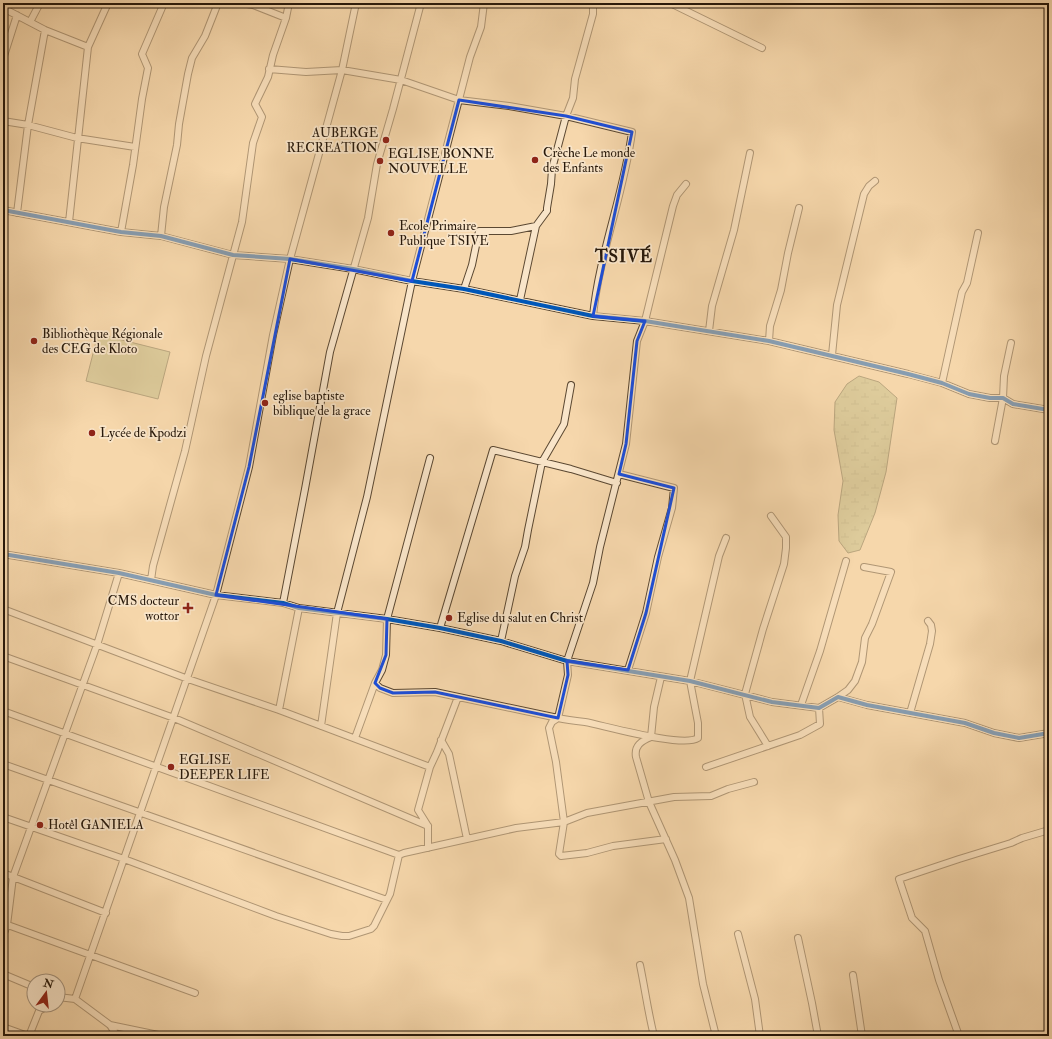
<svg xmlns="http://www.w3.org/2000/svg" width="1052" height="1039" font-family="'IM FELL Double Pica',serif">
<style>
.grass{fill:#bfbd87;stroke:#736a48}
.wetland{fill:url(#wetland-marsh);stroke:#736a48}
.lines{fill:none;stroke-linecap:round;stroke-linejoin:round}
.minor-casing{stroke:#5b4832;stroke-width:8}
.minor{stroke:#f9e5c9;stroke-width:6}
.cycleway-casing{stroke:#f9e5c9;stroke-width:6}
.cycleway{stroke:#0057b8;stroke-width:4}
.marked{fill:none;stroke:#1d4ed8;stroke-width:3;stroke-linejoin:round}
.poi-dot{fill:#8f2418;stroke:#f9e5c9;stroke-width:1.5}
.labels{text-anchor:middle;dominant-baseline:central;stroke-width:3.5;stroke-linejoin:round;paint-order:stroke}
.poi-label{font-size:13px;fill:#27180a;stroke:#f9e5c9;text-anchor:start}
.district-label{font-size:17px;font-weight:bold;letter-spacing:1px;fill:#27180a;stroke:#f9e5c9}
</style>
<defs>
<pattern id="wetland-marsh" width="20" height="14" patternUnits="userSpaceOnUse"><rect width="20" height="14" fill="#bfbd87"/><path d="M1 5h8M5 5V1M11 12h8M15 12V8" fill="none" stroke="#a4a273"/></pattern>
</defs>
<rect width="100%" height="100%" fill="#f6d7ac"/>
<filter id="stains"><feTurbulence type="fractalNoise" baseFrequency=".005" numOctaves="4"/><feColorMatrix values="0 0 0 0 .2 0 0 0 0 .09 0 0 0 0 .02 0 0 0 .5 -.17"/></filter>
<radialGradient id="worn" r=".72"><stop offset=".6" stop-color="#630" stop-opacity="0"/><stop offset="1" stop-color="#630" stop-opacity=".3"/></radialGradient>
<path class="grass" d="M98 334 170 352 158 399 86 381Z"/>
<path class="wetland" d="M859 376 879 382 897 398 886 472 875 513 860 550 848 553 839 541 838 515 843 481 834 430 835 402 847 384Z"/>
<g class="lines">
<g class="minor-casing">
<path id="minor" d="M241 3 253 5 286 18
M670 3 762 48
M3 8 45 30 88 47
M30 22 40 3
M3 59 17 15
M269 69 306 72 342 70 401 80 459 100 509 106 566 116 632 132C624 194 599 254 593 316
M3 121 28 125 77 138 135 147
M3 210 121 232 161 236 233 255 290 259 353 269 412 281 464 289 593 316 645 321 769 341 908 374 942 383 969 394 990 398H1003L1013 404 1049 410
M17 213 28 125 45 30
M69 222 88 47 108 3
M121 232 133 165 142 99 148 68 142 54 164 3
M161 236 164 207 177 145 179 124 188 74 192 58 205 36 218 3
M464 289 472 265 479 231H511L536 226
M520 300 536 226 547 211V208L551 184 552 169 566 116 573 98 575 79 593 14V3
M709 331 712 306 734 230 750 153
M769 341 770 326 781 290 788 253 799 208
M832 355 837 305 864 194 869 186 875 181
M942 383 962 292 967 283 978 233
M995 441 1003 398 1004 376 1011 343
M619 474 674 488 672 508 658 557 646 613 628 670
M3 554 119 573 216 595 283 603 299 608 387 619 440 628 501 641 567 661 690 681 772 702 819 708 838 697 867 705 965 723 994 733 1019 738 1049 733
M151 580 153 566 185 451 206 356 242 222 253 143 262 117 255 104 268 77 273 55 286 18 289 3
M283 603 305 489 330 352 368 218 377 164 393 109 421 3
M3 609 188 679 279 710 430 767
M440 628 493 450 571 469 617 483
M501 641 515 576 525 547 528 530 542 462 564 424 571 385
M3 656 174 718 428 826
M375 683 380 688 393 693 435 692 558 718 568 675 567 661 593 583 600 547 626 444 637 341 645 321 673 206 677 195 686 184
M838 697 848 690 855 681 862 662 865 638 872 624 891 572 864 567
M801 705 820 651 846 561
M279 710 299 608
M3 711 399 855 404 853 516 828 564 822 587 813 674 797 711 796 728 789 754 782
M910 713 930 644 932 631 931 625 928 621
M321 726 337 613 367 497 412 281 470 57 481 27 484 3
M651 737C641 741 634 746 636 757L649 802 675 860 689 898 703 984 716 1036
M651 737 654 707 661 677
M355 738 375 683 382 670 386 655 387 619 430 458
M441 740 449 754 467 839
M768 746 750 717 745 694 763 629 784 564 786 548V537L771 516
M3 764 387 900
M706 767 800 735 820 724 819 708
M3 817 124 859 276 916 331 934 342 936H349L371 929 374 926 390 894 399 855
M666 839 613 846 587 853 561 856 559 854 564 822 556 762 549 728 552 722 558 718C567 720 576 721 585 722 606 726 683 748 698 738V723L690 681 719 556 726 538
M428 848V826L418 810 430 767 437 752 458 697
M3 873 106 913
M5 924 195 993
M738 934 755 999 760 1036
M3 936 7 925 13 877 97 645 119 573
M798 938 812 1003 818 1036
M640 965C645 989 648 1012 654 1036
M3 974 34 987
M853 975 862 1036
M58 997 75 999 110 1025 117 1036
M75 999 216 595 249 467 273 335 290 259 342 70 356 3
M110 1025 163 1036
M3 1027 28 1036
M501 1035V1036
M29 1036 39 1011 49 1005
M959 1036 939 980 925 931 912 918 899 879 959 859 1011 843 1022 838 1049 830"/>
</g>
<use href="#minor" class="minor"/>
<g class="cycleway-casing">
<path id="cycleway" d="M3 210 121 232 161 236 233 255 290 259 353 269 412 281 464 289 593 316 645 321 769 341 908 374 942 383 969 394 990 398H1003L1013 404 1049 410
M3 554 119 573 216 595 283 603 299 608 387 619 440 628 501 641 567 661 690 681 772 702 819 708 838 697 867 705 965 723 994 733 1019 738 1049 733"/>
</g>
<use href="#cycleway" class="cycleway"/>
</g>
<path d="M0 0H1052V1039H0ZM459 100 566 116 632 132 593 316 645 321 637 341 626 444 619 474 674 488 646 613 628 670 567 661 568 675 558 718 435 692 393 693 380 688 375 683 386 655 387 619 216 595 249 467 290 259 412 281Z" fill="#f6d7ac" fill-opacity=".55" fill-rule="evenodd"/>
<path class="marked" d="M459 100 566 116 632 132 593 316 645 321 637 341 626 444 619 474 674 488 646 613 628 670 567 661 568 675 558 718 435 692 393 693 380 688 375 683 386 655 387 619 216 595 249 467 290 259 412 281Z"/>
<g class="poi-dot">
<circle cx="386" cy="140" r="4"/>
<circle cx="535" cy="160" r="4"/>
<circle cx="380" cy="161" r="4"/>
<circle cx="391" cy="233" r="4"/>
<circle cx="34" cy="341" r="4"/>
<circle cx="265" cy="403" r="4"/>
<circle cx="92" cy="433" r="4"/>
<path d="M186 602h4v4h4v4h-4v4h-4v-4h-4v-4h4z"/>
<circle cx="449" cy="618" r="4"/>
<circle cx="171" cy="767" r="4"/>
<circle cx="40" cy="825" r="4"/>
</g>
<g class="labels">
<g class="poi-label">
<text x="378" y="133" text-anchor="end">AUBERGE<tspan x="378" dy="15">RECREATION</tspan></text>
<text x="543" y="153">Crèche Le monde<tspan x="543" dy="15">des Enfants</tspan></text>
<text x="388" y="154">EGLISE BONNE<tspan x="388" dy="15">NOUVELLE</tspan></text>
<text x="399" y="226">Ecole Primaire<tspan x="399" dy="15">Publique TSIVE</tspan></text>
<text x="42" y="334">Bibliothèque Régionale<tspan x="42" dy="15">des CEG de Kloto</tspan></text>
<text x="273" y="396">eglise baptiste<tspan x="273" dy="15">biblique de la grace</tspan></text>
<text x="100" y="433">Lycée de Kpodzi</text>
<text x="179" y="601" text-anchor="end">CMS docteur<tspan x="179" dy="15">wottor</tspan></text>
<text x="457" y="618">Eglise du salut en Christ</text>
<text x="179" y="760">EGLISE<tspan x="179" dy="15">DEEPER LIFE</tspan></text>
<text x="48" y="825">Hotêl GANIELA</text>
</g>
<g class="district-label">
<text x="624" y="256">TSIVÉ</text>
</g>
</g>
<rect width="1052" height="1039" fill="none" stroke="#f6d7ac" stroke-width="16"/>
<rect x="4" y="4" width="1044" height="1031" fill="none" stroke="#27180a" stroke-width="2"/>
<rect x="8" y="8" width="1036" height="1023" fill="none" stroke="#27180a"/>
<g transform="translate(46 993) rotate(15)"><circle r="19" fill="#f9e5c9" stroke="#a5937d"/>
<path d="M0-3L7 15L0 10L-7 15Z" fill="#8f2418"/>
<text y="-6" font-size="11" font-weight="bold" text-anchor="middle" fill="#27180a">N</text>
</g>
<rect width="100%" height="100%" filter="url(#stains)"/>
<rect width="100%" height="100%" fill="url(#worn)"/>
</svg>
